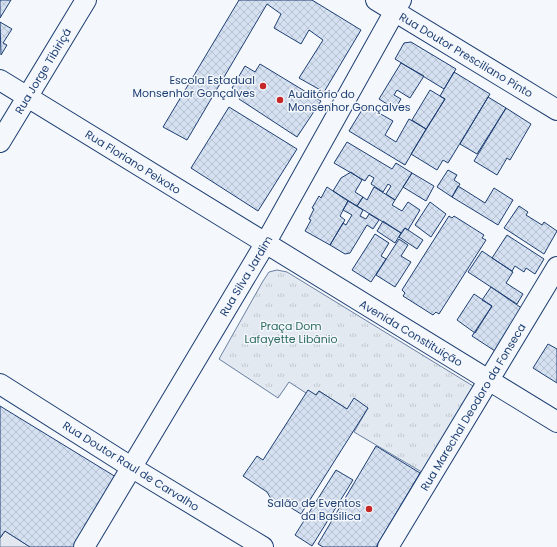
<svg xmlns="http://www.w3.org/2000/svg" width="557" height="547" font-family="Poppins,sans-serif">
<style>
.park{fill:url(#park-tufts);stroke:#687fa3}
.parking{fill:#e3e8f0;stroke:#687fa3}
.building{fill:url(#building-cross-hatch);stroke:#1d3f73}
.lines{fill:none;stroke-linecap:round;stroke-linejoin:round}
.minor-casing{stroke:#1d3f73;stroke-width:22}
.minor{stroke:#f4f7fb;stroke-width:20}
.poi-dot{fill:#c62828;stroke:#f4f7fb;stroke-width:1.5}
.labels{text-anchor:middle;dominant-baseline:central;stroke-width:3;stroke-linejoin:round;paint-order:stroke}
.street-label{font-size:11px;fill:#1d3f73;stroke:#f4f7fb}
.poi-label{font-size:11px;fill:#1d3f73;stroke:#f4f7fb;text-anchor:end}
.park-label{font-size:11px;fill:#2c6c60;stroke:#f4f7fb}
</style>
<defs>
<pattern id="park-tufts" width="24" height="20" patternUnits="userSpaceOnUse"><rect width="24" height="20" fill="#e3e9f0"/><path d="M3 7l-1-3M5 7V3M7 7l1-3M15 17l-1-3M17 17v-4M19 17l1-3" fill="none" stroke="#c2c9d1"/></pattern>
<pattern id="building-cross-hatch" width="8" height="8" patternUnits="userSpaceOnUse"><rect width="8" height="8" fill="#d5e0f0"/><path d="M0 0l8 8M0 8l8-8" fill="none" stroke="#b6c1d1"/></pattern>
</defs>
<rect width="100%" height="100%" fill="#f4f7fb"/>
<path class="park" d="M277 270 287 272 473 386 476 390 425 474 354 432 368 408 347 409 319 391 316 395 306 393 289 382 278 398 219 359 263 281 269 272Z"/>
<path class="parking" d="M5 531 30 547H0V538Z"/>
<path class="building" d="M0 0H11L0 18Z
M239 0H312L361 30 324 92 299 78 323 40 309 30 301 44 274 28 281 14 267 4 187 140 163 127Z
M0 22 12 29 3 43 7 45 1 55Z
M411 42 456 69 444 89 395 59 404 43Z
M401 63 424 76 410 98 397 90 394 95 401 99 395 109 379 99Z
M260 64 321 101 297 137 239 99 243 93 232 88 245 66 255 72Z
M454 72 490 94 448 163 443 160 437 170 411 154 445 99 440 96Z
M430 90 445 99 426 129 412 120Z
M488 97 506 108 477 154 460 144Z
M365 105 393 121 385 135 396 142 409 119 426 129 405 165 349 131Z
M229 107 297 149 258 211 191 168Z
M506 108 531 124 510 160 507 158 497 175 474 161Z
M347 142 392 169 396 163 412 173 395 200 386 194 391 186 388 184 383 192 371 184 374 178 369 175 365 181 334 163Z
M448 170 457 175 454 180 460 184 452 197 437 187Z
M351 172 362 180 355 192 363 197 357 206 333 191 341 178Z
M412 173 434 186 426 201 403 187Z
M458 186 485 203 494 188 513 200 498 225 452 197Z
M327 187 348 201 340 216 345 220 330 245 305 231 311 220 309 219 314 209 312 208 319 196 321 198Z
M374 187 395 200 392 205 402 211 408 202 420 210 408 230 405 228 401 233 357 206 363 197 367 200Z
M348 201 363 210 360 216 366 219 369 214 379 220 373 229 367 225 350 253 345 254 330 245 343 223 346 225 352 215 343 210Z
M430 202 446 214 431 237 415 225Z
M519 206 528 212 526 215 542 225 544 222 557 231 544 254 504 228Z
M449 216 452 218 454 216 484 235 482 238 486 240 439 314 436 312 433 315 403 296 405 293 402 290Z
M383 221 401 233 395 243 377 231Z
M405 228 423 240 417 249 399 237Z
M375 234 389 243 381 256 386 259 371 282 352 270Z
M507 235 544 259 535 274 526 268 524 272 515 266 512 271 492 258Z
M399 239 408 245 401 256 411 262 395 287 376 275Z
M482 251 513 272 506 283 523 294 517 304 468 272Z
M491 287 523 309 495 351 472 336 492 306 482 300Z
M474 294 492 306 475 333 457 320Z
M548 344 557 349V383L533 368Z
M308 390 316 395 319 391 347 409 354 398 368 408 301 514 285 504 273 502 267 492 243 476 257 456 263 460Z
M0 406 116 477 75 547H30L5 531 0 538Z
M376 446 420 473 376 547H323L318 544Z
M336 470 353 480 312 546 295 535Z"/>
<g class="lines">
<g class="minor-casing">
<path id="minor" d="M376 0 557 110
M0 80 557 422
M0 142 86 0
M0 384 131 467 263 547
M84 547 265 244 401 0
M388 547 557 267"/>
</g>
<use href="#minor" class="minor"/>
</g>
<g class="poi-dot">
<circle cx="263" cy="86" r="4"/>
<circle cx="280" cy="100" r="4"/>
<circle cx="369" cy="509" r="4"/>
</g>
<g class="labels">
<g class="street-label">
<text transform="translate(466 55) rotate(31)">Rua Doutor Presciliano Pinto</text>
<text transform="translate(43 71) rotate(-59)">Rua Jorge Tibiriçá</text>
<text transform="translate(133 162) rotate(32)">Rua Floriano Peixoto</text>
<text transform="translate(246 276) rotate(-59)">Rua Silva Jardim</text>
<text transform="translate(411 333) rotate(31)">Avenida Constituição</text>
<text transform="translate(473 407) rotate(-59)">Rua Marechal Deodoro da Fonseca</text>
<text transform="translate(131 466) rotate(32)">Rua Doutor Raul de Carvalho</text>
</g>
<g class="poi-label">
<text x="255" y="80">Escola Estadual<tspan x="255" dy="13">Monsenhor Gonçalves</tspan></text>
<text x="288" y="94" text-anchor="start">Auditório do<tspan x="288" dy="13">Monsenhor Gonçalves</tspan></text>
<text x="361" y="503">Salão de Eventos<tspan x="361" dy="13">da Basílica</tspan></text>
</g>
<g class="park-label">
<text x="291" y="326">Praça Dom<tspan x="291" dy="13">Lafayette Libânio</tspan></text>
</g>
</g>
</svg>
